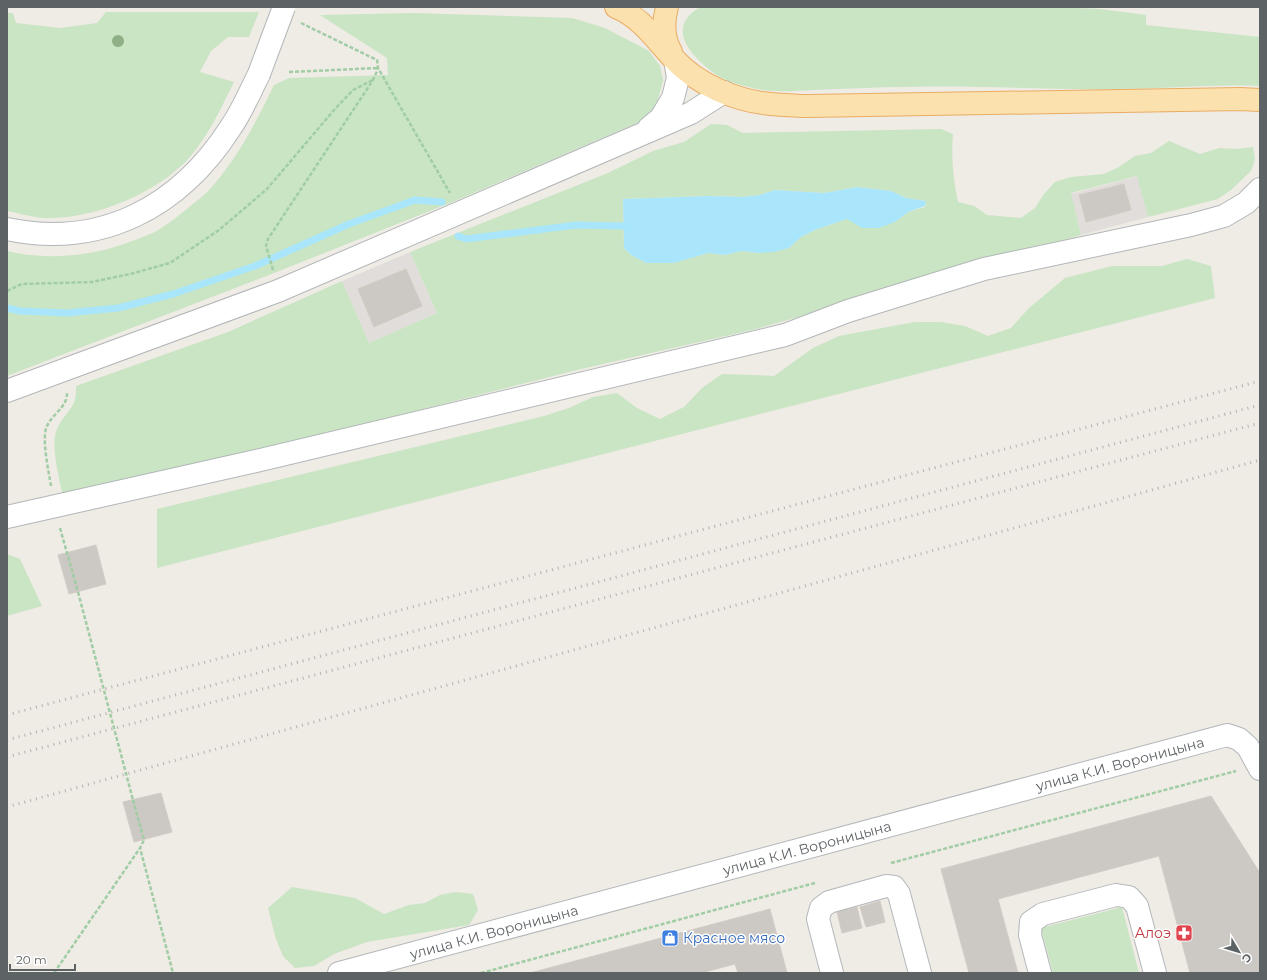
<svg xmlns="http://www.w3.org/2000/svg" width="1267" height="980" font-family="Montserrat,sans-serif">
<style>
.industrial{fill:#e1ddda}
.green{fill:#c9e5c3;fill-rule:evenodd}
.water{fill:#a9e6fb}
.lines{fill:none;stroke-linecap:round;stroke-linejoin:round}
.stream{stroke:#a9e6fb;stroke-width:7}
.building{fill:#ccc8c4;stroke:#d3ccc4}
.minor-casing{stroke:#b3b7b9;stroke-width:24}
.major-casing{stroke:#eaac63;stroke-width:24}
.path{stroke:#a1cda5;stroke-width:2.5;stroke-dasharray:4 2;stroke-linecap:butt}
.minor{stroke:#fff;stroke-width:22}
.major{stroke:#fbe1ae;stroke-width:22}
.rail{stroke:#b2b3b3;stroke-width:3;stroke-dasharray:1 5;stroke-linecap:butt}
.minor-bridge-casing{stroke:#b3b7b9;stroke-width:24;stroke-linecap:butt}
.path-bridge{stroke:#a1cda5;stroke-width:2.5;stroke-dasharray:4 2;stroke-linecap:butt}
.minor-bridge{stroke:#fff;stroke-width:22}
.tree{fill:#8fb086}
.labels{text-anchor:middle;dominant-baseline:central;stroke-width:3;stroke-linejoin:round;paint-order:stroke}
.street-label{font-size:14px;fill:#5d6265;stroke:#fff}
.health-label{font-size:14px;fill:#be3a42;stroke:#fff;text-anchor:end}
.shop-label{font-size:14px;fill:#366cbe;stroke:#fff;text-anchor:start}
</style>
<rect width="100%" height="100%" fill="#efebe5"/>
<path class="industrial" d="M1138 176 1148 217 1081 235 1071 194Z
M410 252 437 313 369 343 342 281Z"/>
<path class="green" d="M701 7H1047L1100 9 1146 15V25L1260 37V86C1211 84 1162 89 1113 89 1044 90 975 85 906 87 875 87 844 89 813 90 793 91 772 93 753 88 745 86 736 84 728 81 711 73 680 49 683 28 684 18 693 11 701 7Z
M106 12H259L249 37H228L211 51 200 72 234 82C221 108 209 135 189 158 156 194 93 220 43 218 31 217 19 213 7 211V13H13L16 23 60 28 97 23Z
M413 13 572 18 605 28 649 51 660 66 663 80 657 104 644 120 455 201 274 273 7 376V251C49 261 95 256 135 240 142 237 149 235 155 232 169 224 182 213 194 203 200 198 206 194 210 189 238 158 256 122 274 85L289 78 388 75 387 58 320 15Z
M711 124 727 125 743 133 941 129 953 134C951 157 953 179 958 202L974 206 987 215 1021 218 1035 208 1044 194 1055 182 1071 177 1104 174 1119 167 1135 156 1151 153 1169 141 1200 154 1220 148 1237 149 1253 147 1255 159 1251 171 1231 190 1218 199 1148 217 1137 176 1071 193 1081 235 1006 258 756 329 577 370 317 436 62 493C59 477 51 446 56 432 62 413 78 410 76 386L228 332 342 281 369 343 437 313 410 252 608 173 653 151 684 142ZM857 187 891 191 906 198 926 201 925 207 908 212 895 222 862 227 847 219 815 230 801 237 789 248 758 253 741 251 725 255 708 253 674 263H646L631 255 624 248 623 199 708 196 743 197 760 195 775 190 824 193Z
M1187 259 1211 266 1215 298 157 568V509L544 416 569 408 593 397 617 393 637 408 660 419 684 407 702 388 722 374 774 376 813 348 839 336 915 322H941L965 326 988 336 1011 328 1028 309 1065 278 1112 266H1162Z
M7 554 20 559 42 606 7 616Z
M292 887 355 898 384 914 409 905 425 903 440 895 456 892 473 894 478 910 469 925 367 942 334 954 314 966 295 968 283 956 276 939 268 908Z
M1122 907 1139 973H1053L1041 928Z"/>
<path class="water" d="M857 187 891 191 906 198 926 201 925 206 908 212 895 222 879 228H862L847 219 815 230 801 237 789 248 774 252 758 253 741 251 725 255 708 253 674 263H646L631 255 624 248 623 199 708 196 743 197 760 195 775 190 824 193Z"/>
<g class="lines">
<path class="stream" d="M458 236 466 239 576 225 624 226
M7 308 20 311 67 313 118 308 173 294 255 266 349 224 415 200 442 202"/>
</g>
<path class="building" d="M1124 184 1131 210 1086 222 1079 195Z
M406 269 422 306 374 327 358 289Z
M96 545 106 584 69 594 58 555Z
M161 793 172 832 134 842 123 802Z
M1211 796 1260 873V973H1190L1159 856 998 899 1018 973H969L941 869Z
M880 901 885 922 866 927 860 907Z
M857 907 862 928 842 933 837 912Z
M770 909 787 973H738L735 964 701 973H530Z"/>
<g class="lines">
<g class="minor-casing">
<path id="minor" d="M649 128 661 118 673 98 678 78 675 60
M7 229C101 249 180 207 231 127 242 111 250 92 259 74
M7 391 278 291 691 113 724 92
M7 517 256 461 785 335 848 311 984 269 1191 225 1224 216 1246 203 1260 189
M339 973 1227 735 1239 739 1248 747 1260 769
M832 973 818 919 821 908 829 902 886 886 894 887 899 894 920 973
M1040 973 1030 935 1031 922 1043 914 1116 895 1129 897 1137 906 1155 973"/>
</g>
<g class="major-casing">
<path id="major" d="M616 7C641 17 656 40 674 59 698 85 736 101 771 104 784 105 796 106 808 106L1240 99 1260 100
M667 7C663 22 663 38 671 52"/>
</g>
<path class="path" d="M301 23 377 60 378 68 450 193
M289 72 378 68
M273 270 266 246 268 239 373 80 378 69
M7 291 22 284 92 282 130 274 170 263 219 230 267 189 334 110 353 90 373 80
M51 486C49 473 41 437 47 426 52 414 68 407 67 392
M60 528 78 592
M133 800 144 840 140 848 173 973
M891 863 1236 771
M54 973 140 848
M481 973 815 883"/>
<use href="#minor" class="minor"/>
<use href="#major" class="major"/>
<path class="rail" d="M7 715 1260 381
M7 740 1260 405
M7 757 1260 423
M7 807 1260 460"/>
<g class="minor-bridge-casing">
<path id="minor-bridge" d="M259 74 284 7"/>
</g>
<path class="path-bridge" d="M78 592 133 800"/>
<use href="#minor-bridge" class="minor-bridge"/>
</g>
<circle class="tree" cx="118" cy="41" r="6"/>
<defs>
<g id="pharmacy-square" transform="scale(0.9)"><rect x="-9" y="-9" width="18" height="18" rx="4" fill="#e0444e" stroke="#fff"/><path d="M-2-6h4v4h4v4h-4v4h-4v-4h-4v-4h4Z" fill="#fff"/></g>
<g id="shop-square" transform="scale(0.9)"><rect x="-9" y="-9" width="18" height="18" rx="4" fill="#3f7fe0" stroke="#fff"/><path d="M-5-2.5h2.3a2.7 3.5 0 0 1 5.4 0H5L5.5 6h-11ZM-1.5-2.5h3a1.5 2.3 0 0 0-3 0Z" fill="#fff"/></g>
</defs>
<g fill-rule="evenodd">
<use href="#pharmacy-square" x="1184" y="933"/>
<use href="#shop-square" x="670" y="938"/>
</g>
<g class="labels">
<g class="street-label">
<text transform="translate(1120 764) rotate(-15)">улица К.И. Вороницына</text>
<text transform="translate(807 848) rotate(-15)">улица К.И. Вороницына</text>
<text transform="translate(494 932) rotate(-15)">улица К.И. Вороницына</text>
</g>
<g class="health-label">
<text x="1171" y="933">Алоэ</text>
</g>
<g class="shop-label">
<text x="683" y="938">Красное мясо</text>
</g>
</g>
<rect width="1267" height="980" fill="none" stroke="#5d6265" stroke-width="16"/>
<g transform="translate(1239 952) rotate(128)" stroke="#ffffff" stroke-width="3" paint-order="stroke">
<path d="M0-3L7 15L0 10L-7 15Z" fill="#5d6265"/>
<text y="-6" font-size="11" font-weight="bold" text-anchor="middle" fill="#5d6265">С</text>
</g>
<path d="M10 964v6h65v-6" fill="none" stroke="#5d6265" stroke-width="2"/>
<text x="16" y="964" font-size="12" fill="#5d6265" stroke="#ffffff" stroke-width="3" paint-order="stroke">20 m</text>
</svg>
